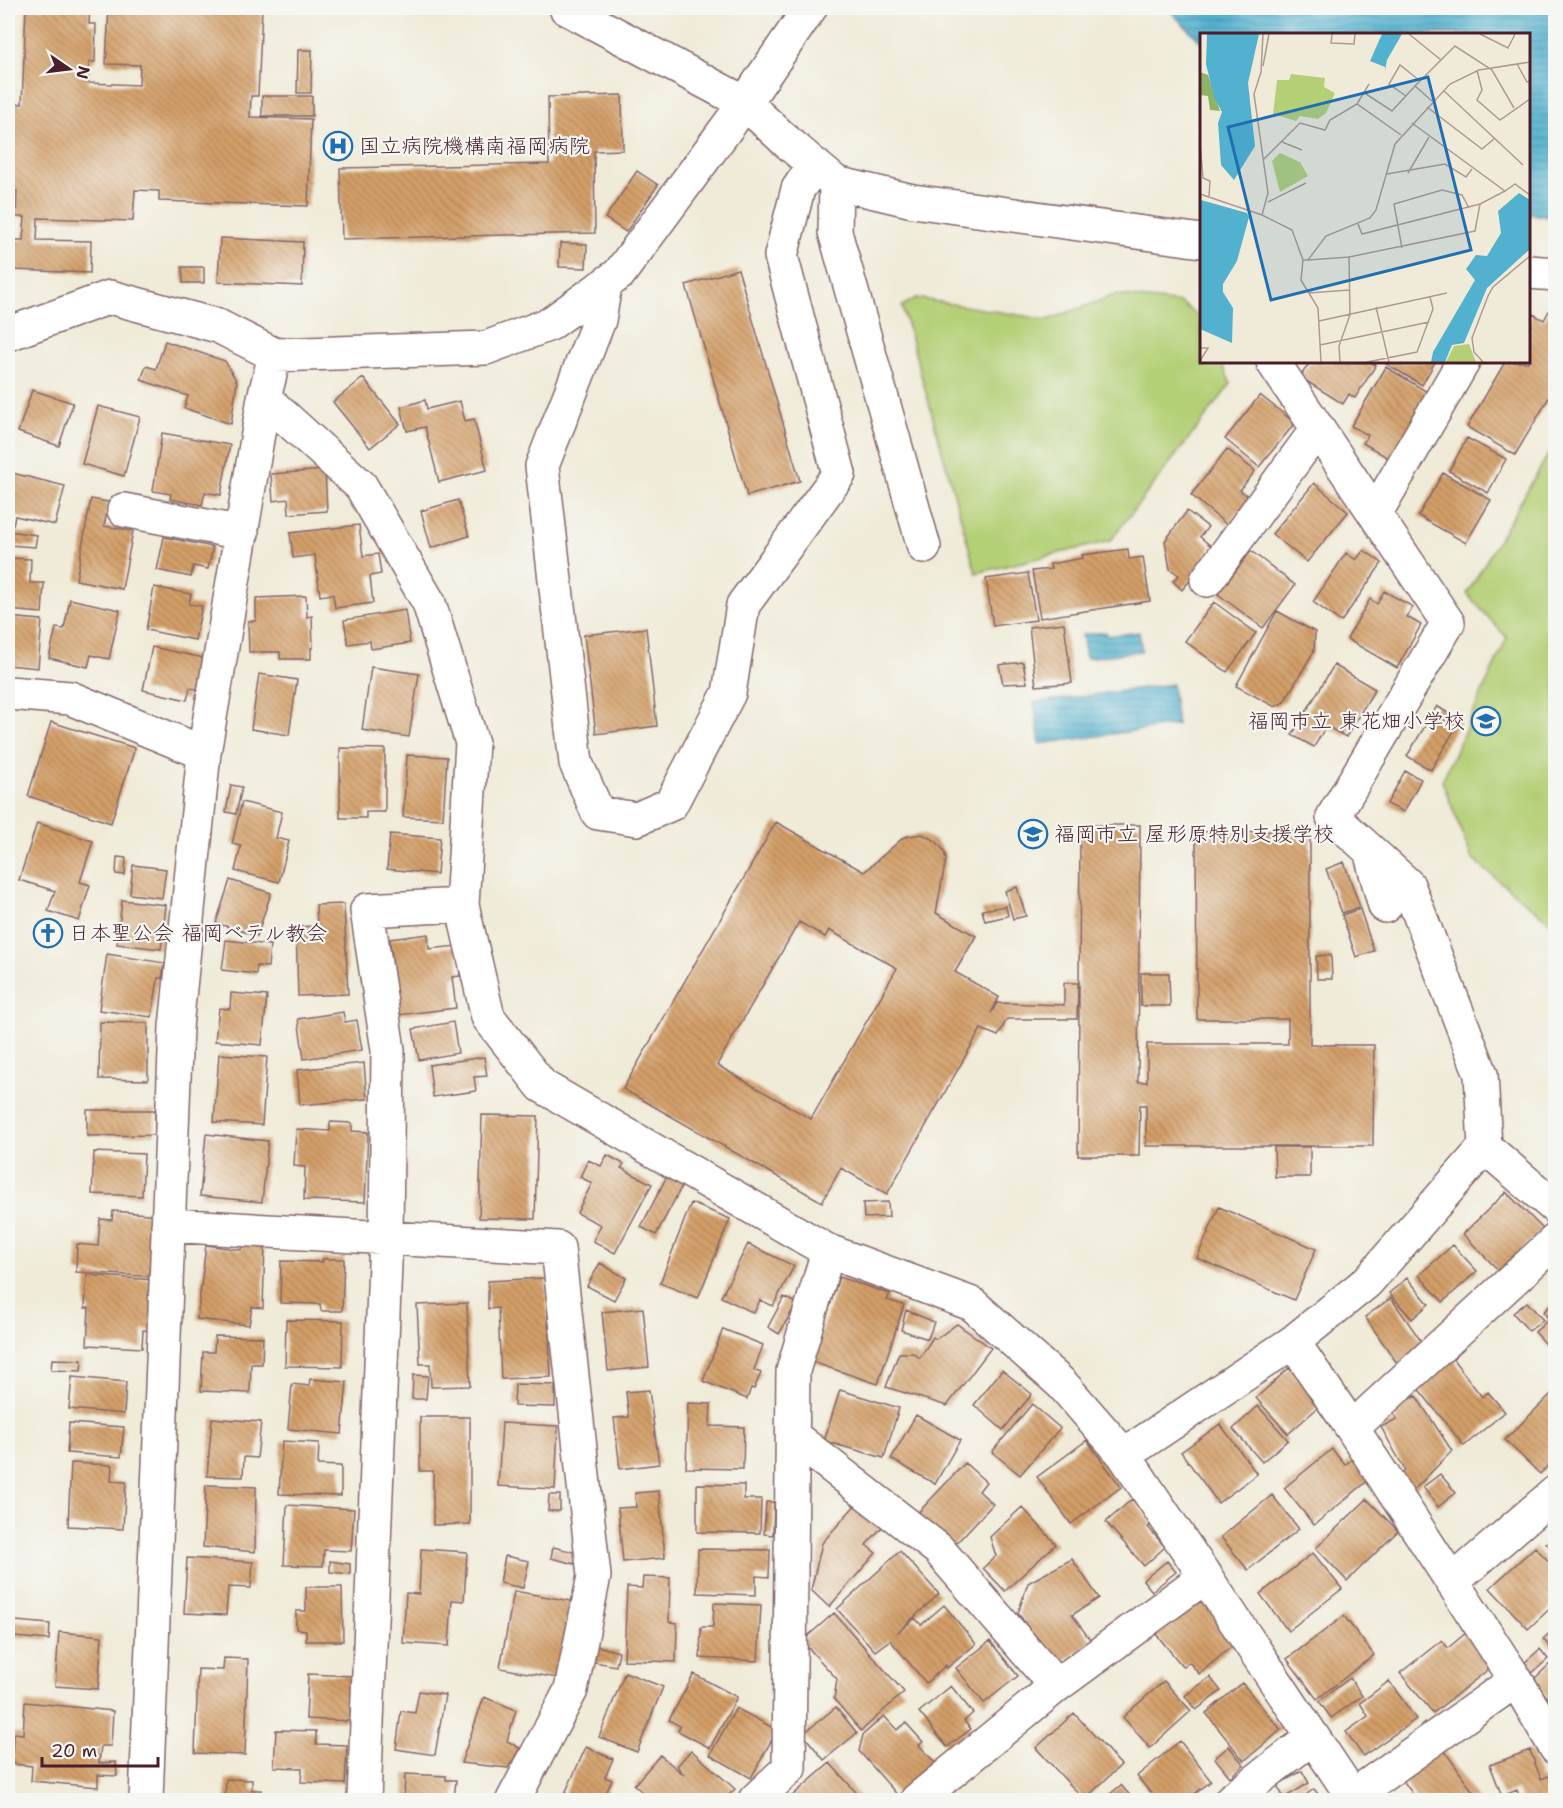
<svg xmlns="http://www.w3.org/2000/svg" width="1563" height="1808" font-family="'Shantell Sans','Klee One',sans-serif">
<style>
.grass{fill:#b4d077;stroke:#7f7851;stroke-width:1.5}
.water{fill:url(#water-rules);stroke:#4e687d;stroke-width:1.5}
.building{fill:url(#building-back-hatch);fill-rule:evenodd}
.lines{fill:none;stroke-linecap:round;stroke-linejoin:round}
.minor-casing{stroke:#846668;stroke-width:36}
.minor{stroke:#fff;stroke-width:33}
.labels{text-anchor:middle;dominant-baseline:central;stroke-width:4.5;stroke-linejoin:round;paint-order:stroke}
.poi-label{font-size:21px;fill:#4a1f2b;stroke:#f6f6f2;text-anchor:start}
.inset-road{fill:none;stroke:#ae9993;stroke-width:1.5}
.view{fill:#1f6fb2;fill-opacity:0.15;stroke:#1f6fb2;stroke-width:3}
.inset-edge{fill:none;stroke:#4a1f2b;stroke-width:3}
</style>
<defs>
<pattern id="water-rules" width="6" height="5" patternUnits="userSpaceOnUse" patternTransform="scale(1.5)"><rect width="6" height="5" fill="#51b1cf"/><path d="M0 2.5h6" fill="none" stroke="#458fa8"/></pattern>
<pattern id="building-back-hatch" width="6" height="6" patternUnits="userSpaceOnUse" patternTransform="scale(1.5)"><rect width="6" height="6" fill="#d39f67"/><path d="M-1 5l2 2M0 0l6 6M5-1l2 2" fill="none" stroke="#ad8155"/></pattern>
</defs>
<rect width="100%" height="100%" fill="#f6f6f2"/>
<filter id="ink" filterUnits="userSpaceOnUse"><feTurbulence type="fractalNoise" baseFrequency=".0167" numOctaves="2"/><feDisplacementMap in="SourceGraphic" scale="12" xChannelSelector="R" yChannelSelector="G"/><feConvolveMatrix kernelMatrix="1 2 1 2 8 2 1 2 1" color-interpolation-filters="sRGB"/></filter>
<filter id="wash" filterUnits="userSpaceOnUse"><feTurbulence type="fractalNoise" baseFrequency=".008" numOctaves="4" result="noise"/><feDisplacementMap in="SourceGraphic" scale="24" xChannelSelector="R" yChannelSelector="G"/><feGaussianBlur stdDeviation="1.35" result="paint"/><feColorMatrix in="noise" values="0 0 0 0 0 0 0 0 0 0 0 0 0 0 0 0 0 1.4 0 .05"/><feComposite in="paint" operator="in"/></filter>
<g filter="url(#wash)">
<rect width="100%" height="100%" fill="#f0ebd8"/>
<path class="grass" d="M1115 295 1181 303 1201 318 1202 362H1221L1231 384 1110 541 976 573 902 306 916 298 1048 320Z
M1555 443V926L1472 859 1442 781 1507 638 1467 594Z"/>
<path class="water" d="M1167 8H1555V218L1529 214 1528 34H1202L1201 42Z
M1106 632 1107 636 1139 632 1142 651 1086 658 1082 635Z
M1172 684 1177 725 1040 744 1034 703Z"/>
<g id="blocks">
<path class="building" d="M26 8H90L89 24H96L95 62H89L88 83 139 85 140 65 106 64 109 8H262L258 96H251L250 117 311 119 308 206 159 201V191L135 190 133 221 38 218 37 240 91 241 90 273 13 270 14 240H23L25 217H16L17 191 8 190V103L22 104Z
M298 50H312L311 93H297Z
M622 95 623 150 594 151 595 233 342 239 340 168 549 164 548 97Z
M262 96H312V116H262Z
M637 171 658 185 626 232 605 218Z
M220 238 303 242 302 286 218 282Z
M560 243 587 244 586 268 559 267Z
M182 267H204V283H183Z
M738 269 800 481 747 496 686 285Z
M1550 309 1556 312V386L1515 455 1467 427 1505 362H1528V322L1533 314 1544 320Z
M165 341 225 361 237 382 231 424 184 408 188 396 141 380 146 366 156 369Z
M1310 362H1371L1376 365 1355 398 1349 394 1343 404 1300 377Z
M1383 362H1435L1422 385Z
M1386 367 1434 396 1395 462 1363 443 1368 435 1351 426Z
M363 378 400 424 370 448 333 402Z
M32 390 73 403 59 446 18 432Z
M1260 395 1295 423 1259 467 1225 439Z
M425 400 427 409 460 401 465 421 474 419 487 470 439 482 425 427 407 431 401 407Z
M98 406 140 417 124 476 82 464Z
M162 433 230 445 221 495 205 492 202 505 170 499 171 494 153 491Z
M1467 438 1506 459 1488 493 1449 471Z
M1227 449 1255 471 1240 490 1258 504 1236 513 1227 525 1191 495Z
M325 470 327 511 289 514 288 499 273 501 271 474Z
M8 472 65 486 55 525 15 516 13 525 8 524Z
M1443 473 1491 500 1466 543 1418 516Z
M1314 483 1348 512 1307 562 1272 534Z
M91 499 109 502 104 526 133 531 122 589 76 580Z
M458 500 469 536 431 548 421 511Z
M1187 511 1208 527 1200 537 1211 546 1207 553V560L1182 590 1173 581 1179 575 1170 569 1165 541Z
M359 525 363 556 378 554 381 574 370 576 373 603 335 608 333 594 320 596 315 555 293 558 290 533Z
M8 531 37 535 35 547 8 545Z
M164 537 213 547 208 569 193 566 191 577 157 570Z
M1128 549 1129 559 1143 557 1150 601 1040 618 1032 571 1051 569 1050 564 1083 558 1082 555Z
M1364 550 1382 563 1341 622 1313 602 1346 553 1356 560Z
M1251 551 1295 585 1263 628 1218 594Z
M8 558 31 559 30 583H44L42 613 8 610Z
M1028 573 1036 620 993 626 986 579Z
M154 587 191 594 189 604 202 606 195 640 146 630Z
M1384 591 1413 607 1407 617 1421 625 1397 668 1347 639 1370 599 1377 604Z
M306 596 307 617 312 616 313 648H311V659H280V652H249L248 621H256V598Z
M70 599 120 610 109 659 91 655 88 667 49 658 56 628 64 629Z
M1214 602 1256 633 1227 672 1185 641Z
M405 610 410 643 371 649 370 641 348 644 344 620Z
M1277 611 1315 632 1314 651 1284 702 1275 707 1236 686Z
M8 617 42 620 38 668 8 665Z
M1064 623 1072 683 1036 686 1029 627Z
M646 628 657 726 596 734 584 635Z
M152 647 204 658 197 689 190 688 187 700 143 690Z
M1023 662 1027 683 1003 684 999 665Z
M1334 665 1375 689 1346 737 1326 726 1314 747 1292 735Z
M371 667 419 674 409 737 362 730Z
M259 674 297 680 289 735 251 729Z
M1437 706 1460 721 1431 770 1407 756Z
M51 722 135 748 111 823 28 796Z
M340 748 385 749V812H366V818H340Z
M407 755 447 757 443 819 403 817Z
M1405 771 1421 779 1404 812 1387 804Z
M231 785 242 787 236 814 226 812Z
M242 802 282 812 276 838 289 841 279 882 235 871 241 846 232 844Z
M776 822 864 872 904 837 922 834 936 841 944 851 946 859 936 913 976 936 955 972 999 997 991 1013 997 1003 1064 1005V983H1078L1077 1019H1007L998 1036 981 1029 887 1194 841 1168 822 1202 623 1089ZM799 922 825 937 829 930 897 968 811 1119 717 1065Z
M37 823 93 841 80 882 90 885 79 921 48 911 55 891 19 880Z
M1080 825H1140L1138 1082H1147V1044H1288V1019H1197L1196 832 1310 831V1045H1374L1373 1146H1146V1105H1140L1139 1156H1078Z
M390 834 440 838 437 874 387 869Z
M117 857 126 858 125 875 116 874Z
M1344 862 1360 907 1342 913 1326 869Z
M133 865 166 869 162 898 130 894Z
M230 880 271 893 257 936 216 923Z
M1017 887 1026 916 1013 919 1005 891Z
M122 900 166 905 161 949 117 944Z
M344 904 348 994 298 996 296 927 317 926 316 905Z
M1006 906 1008 916 985 921 982 910Z
M1360 909 1374 951 1356 957 1342 915Z
M428 934 429 949 457 946 460 976 452 977 456 1008 398 1015 390 939Z
M226 940 270 945 268 967 257 966 256 974 222 970Z
M107 954 165 963 162 978H158L152 1017 99 1010Z
M1331 955 1332 979H1317L1316 956Z
M1141 973H1169L1170 1006H1141Z
M231 993 267 996 262 1045 215 1041 219 1008 230 1009Z
M343 1012 345 1022 357 1020 362 1050 304 1059 298 1019Z
M100 1022 148 1023V1080L99 1079Z
M453 1022 458 1053 419 1060 413 1029Z
M219 1054 267 1057 262 1125 214 1122Z
M484 1057 487 1076 474 1077 476 1091 433 1097 429 1065Z
M364 1063 367 1099 300 1105 297 1070Z
M87 1110H155V1135L87 1136Z
M482 1115 538 1116 535 1219 479 1218Z
M330 1122 352 1123V1131L368 1132 365 1202 304 1200 305 1167 294 1166 296 1129 330 1131Z
M206 1134 268 1141 262 1202 200 1196Z
M1274 1147H1310V1177H1275Z
M94 1152 144 1154 142 1196 92 1194Z
M607 1155 624 1164 621 1168 652 1184 615 1253 593 1241 601 1225 577 1213 592 1183 580 1177 588 1160 601 1166Z
M669 1172 685 1180 656 1235 641 1227Z
M1506 1192 1543 1229 1500 1272 1463 1234Z
M888 1202 889 1217 864 1218 863 1203Z
M691 1203 730 1219 698 1298 660 1283Z
M1219 1207 1316 1249 1294 1300 1197 1258Z
M113 1211 159 1215 157 1277 76 1272 77 1244 98 1246 100 1219 112 1220Z
M243 1241 265 1244 263 1308 252 1307 249 1325 197 1319 206 1245 241 1250Z
M748 1244 794 1266 773 1306 760 1300 754 1313 721 1297Z
M1453 1245 1477 1271 1443 1302 1419 1275Z
M322 1259H344L342 1311H321L320 1304 280 1303 281 1261 323 1262Z
M600 1263 626 1278 614 1300 587 1286Z
M87 1275 155 1280 152 1331 143 1330 142 1348 87 1345 89 1308H85Z
M839 1277 890 1294 887 1300 904 1305 878 1384 812 1362Z
M546 1278 551 1377 501 1379 498 1308 488 1309V1281Z
M1407 1278 1429 1304 1412 1319 1389 1293Z
M784 1297 797 1303 779 1334 768 1327Z
M1391 1298 1426 1348 1399 1366 1365 1317Z
M1556 1300V1351L1554 1353 1535 1332 1549 1319 1543 1312Z
M1527 1302 1543 1320 1529 1331 1513 1313Z
M467 1303 470 1386 431 1387 430 1364H420L417 1305Z
M643 1308 649 1367 608 1371 602 1312Z
M906 1310 934 1322 928 1339 901 1330Z
M286 1320 343 1321 342 1367 285 1366Z
M957 1324 991 1348 947 1406 886 1387 899 1353H913L920 1358 933 1337 936 1339Z
M723 1329 763 1345 754 1370 761 1373 754 1389 751 1388 747 1399 703 1381Z
M215 1336 263 1337 262 1364H251L250 1393 201 1391 203 1352H214Z
M1452 1358 1482 1397 1488 1392 1505 1412 1464 1446 1416 1386Z
M52 1359 82 1360 81 1371 51 1370Z
M1289 1368 1322 1404 1288 1434 1256 1398Z
M1002 1370 1032 1394 1003 1430 974 1405Z
M413 1375 428 1376 426 1399H412Z
M72 1377 126 1382 124 1414 69 1409Z
M310 1379 347 1382 342 1434 288 1429 292 1384 309 1386Z
M515 1384 555 1385V1407L514 1406Z
M1556 1389V1458L1540 1474 1505 1440Z
M649 1390 659 1464 620 1469 614 1418 629 1417 626 1392Z
M840 1390 899 1408 884 1458 824 1441Z
M1416 1396 1452 1451 1411 1493 1397 1478 1405 1470 1381 1427 1397 1419 1390 1408Z
M688 1403 711 1404 710 1426 744 1427 743 1469 686 1468Z
M1032 1404 1060 1428 1020 1475 992 1452Z
M1258 1406 1288 1440 1262 1462 1233 1429Z
M916 1415 960 1440 935 1484 891 1459Z
M420 1417H470V1524L433 1525V1471H420Z
M212 1418 261 1422 257 1458 244 1457 243 1477 207 1476Z
M69 1423 124 1427 121 1457 67 1453Z
M502 1423 558 1426 555 1489 498 1486Z
M1220 1424 1257 1474 1218 1503 1181 1452Z
M1087 1440 1121 1487 1071 1524 1037 1477Z
M282 1441 319 1443 318 1465 341 1466V1496L279 1494Z
M1332 1449 1345 1465 1352 1459 1369 1480 1314 1525 1284 1488Z
M71 1463 112 1465 111 1481 126 1482 123 1529 68 1526Z
M965 1463 986 1482 979 1491 993 1504 950 1550 915 1516Z
M1440 1474 1456 1493 1438 1507 1423 1487Z
M697 1484 744 1485V1499H761L760 1533 697 1532Z
M206 1485 256 1487 255 1552 203 1547Z
M659 1491 665 1558 623 1562 618 1508 636 1507 635 1493Z
M549 1495H560V1511H548Z
M1272 1495 1299 1529 1248 1570 1221 1537Z
M1132 1499 1153 1524 1148 1527 1165 1547 1144 1566 1106 1522Z
M1367 1499 1398 1531 1347 1581 1316 1548Z
M766 1502H774L773 1535 764 1534Z
M857 1503 883 1526 866 1545 876 1553 829 1607 811 1590 822 1543Z
M287 1505 354 1509 351 1551 324 1550 323 1566 284 1565Z
M1022 1507 1056 1544 1005 1591 983 1568 996 1556 990 1537Z
M1556 1533V1553L1546 1543Z
M553 1547 578 1553 575 1564 551 1558Z
M1535 1547 1556 1569V1603L1528 1629 1490 1588Z
M421 1549 467 1552 464 1601 452 1600 449 1646 403 1643 406 1593 419 1594Z
M698 1549 770 1550 769 1577 756 1576V1595L697 1593Z
M900 1551 939 1594 897 1633 915 1618 921 1625 944 1605 976 1644 947 1668 946 1665 926 1683 890 1640 875 1651 837 1609Z
M1313 1553 1342 1589 1288 1631 1260 1594Z
M505 1556 529 1561 523 1588 500 1583Z
M187 1558 253 1562 251 1588 228 1587 226 1615 184 1613Z
M1072 1559 1099 1598 1072 1615 1092 1642 1055 1667 1018 1613 1028 1583Z
M330 1561 350 1564V1574L330 1572Z
M1167 1561 1176 1572 1152 1591 1143 1580Z
M643 1577 670 1578 669 1622 677 1623 676 1662 624 1660 627 1587 642 1588Z
M306 1587H342L343 1641H306V1630L296 1629V1611H306Z
M514 1591 571 1601 557 1678 500 1668Z
M1205 1593 1242 1638 1199 1674 1189 1662 1183 1667 1156 1634Z
M714 1603 761 1605 758 1661 700 1658 701 1627H713Z
M834 1613 904 1692 861 1731 834 1699 837 1679 802 1641Z
M1344 1616 1374 1655 1317 1699 1287 1659Z
M15 1621 50 1624 49 1640 14 1637Z
M1556 1627V1653L1543 1639Z
M59 1632 102 1636 98 1689 55 1686Z
M1467 1632 1494 1665 1433 1713 1400 1673 1442 1640 1448 1648Z
M990 1641 1018 1676 984 1703 956 1668Z
M597 1646 619 1652 616 1666 594 1662Z
M1540 1649 1548 1659 1530 1675 1522 1665Z
M224 1658 248 1659 245 1755 195 1753 198 1669 223 1670Z
M1556 1658V1706L1532 1681Z
M625 1672 663 1687 637 1752 599 1737Z
M308 1674 352 1676 350 1721 306 1719Z
M694 1674 737 1697 710 1748 678 1731 680 1726 669 1720Z
M1210 1677 1221 1691 1196 1710 1185 1696Z
M1350 1678 1362 1696 1331 1718 1319 1701Z
M1164 1681 1191 1711 1150 1748 1123 1717Z
M1389 1681 1416 1719 1363 1756 1346 1732 1368 1716 1360 1703Z
M1242 1683 1281 1730 1244 1761 1206 1713Z
M951 1686 973 1713 964 1721 971 1729 947 1747 919 1712Z
M419 1691 445 1695 435 1755 396 1749 401 1711 415 1713Z
M484 1697 516 1710 507 1741 520 1748 508 1768 461 1763Z
M25 1702 113 1711 111 1746H101L99 1763 116 1762 117 1776 98 1775V1787L31 1781 32 1766 12 1764 13 1733 23 1734Z
M836 1707 857 1733 824 1760 803 1734Z
M736 1708 777 1730 751 1778 710 1755Z
M1074 1713 1121 1765 1084 1800 1036 1748Z
M884 1716 897 1730 906 1723 923 1742 919 1745 938 1766 901 1799 859 1751 863 1735Z
M276 1730 316 1731V1744L347 1745 345 1784 301 1782 302 1768 274 1767Z
M1180 1741 1211 1781 1187 1800H1156L1137 1776Z
M1229 1746 1244 1765 1230 1777 1215 1758Z
M586 1747 613 1759 605 1777 612 1780 603 1800H562Z
M691 1750 735 1789 724 1800H652L634 1785 660 1755 684 1775 677 1766Z
M1444 1750 1479 1800H1417L1402 1779Z
M1530 1750 1541 1779 1556 1773V1800H1521L1517 1790 1502 1796 1490 1765Z
M830 1763 863 1800H796L792 1796Z
M1302 1771 1309 1783 1284 1798 1277 1785Z
M405 1774 446 1776V1780H456L454 1800H404Z
M226 1779 252 1780V1790H261V1800H225Z
M1121 1785 1134 1800H1103Z
M1314 1789 1323 1800H1299Z"/>
</g>
</g>
<g filter="url(#ink)">
<use href="#blocks" fill-opacity="0" stroke="#846668" stroke-width="1.5"/>
<g class="lines">
<g class="minor-casing">
<path id="minor" d="M566 8 745 103 786 141 836 183 913 201 1202 241
M836 183 835 232 924 547
M1528 272 1556 274
M605 285 599 320 542 466 576 763 598 813 637 819 671 804 729 693 743 605 839 474 781 256 798 189 815 165
M8 334 110 297 218 326 275 355 486 348 550 324 619 274 745 103 810 8
M275 355 264 398 361 486 429 603 472 743 462 905 488 1017 542 1086 828 1251 972 1304 1062 1384 1124 1455 1355 1800
M124 510 242 533
M1375 514 1463 362
M1207 580 1318 428
M8 693 70 698 204 753 264 398
M1370 851 1385 906
M1485 1147 1556 1208
M168 1225 558 1248 594 1576 571 1690 513 1800
M1293 1342 1352 1428
M794 1437 938 1549 1056 1686
M1124 1455 1293 1342 1367 1282 1485 1147 1481 1074 1408 885 1333 817 1448 623 1273 362
M1452 1582 1556 1492
M1516 1680 1352 1428 1556 1240
M1353 1796 1516 1680 1556 1748
M146 1800 176 1027 204 753
M364 1800 386 1238 388 1050 367 910 462 905
M755 1800 789 1768 793 1371 828 1251
M917 1800 1056 1686 1206 1576
M1231 1800 1313 1737"/>
</g>
<use href="#minor" class="minor"/>
</g>
</g>
<defs>
<g id="hospital-ring" transform="scale(1.5)"><circle r="9.5" fill="#f6f6f2" stroke="#1f6fb2" stroke-width="1.5"/><path d="M-5-5h3v3.5h4V-5h3V5h-3V1.5h-4V5h-3Z" fill="#1f6fb2"/></g>
<g id="school-ring" transform="scale(1.5)"><circle r="9.5" fill="#f6f6f2" stroke="#1f6fb2" stroke-width="1.5"/><path d="M0-5L7-2L0 1L-7-2ZM-4 1L0 2.5L4 1V4Q0 6-4 4Z" fill="#1f6fb2"/></g>
<g id="church-ring" transform="scale(1.5)"><circle r="9.5" fill="#f6f6f2" stroke="#1f6fb2" stroke-width="1.5"/><path d="M-1.2-6h2.4v3.5h3.3v2.4h-3.3V6h-2.4V-.1h-3.3v-2.4h3.3Z" fill="#1f6fb2"/></g>
</defs>
<g fill-rule="evenodd">
<use href="#hospital-ring" x="338" y="146"/>
<use href="#school-ring" x="1486" y="721"/>
<use href="#school-ring" x="1033" y="834"/>
<use href="#church-ring" x="48" y="933"/>
</g>
<g class="labels">
<g class="poi-label">
<text x="359" y="146">国立病院機構南福岡病院</text>
<text x="1465" y="721" text-anchor="end">福岡市立 東花畑小学校</text>
<text x="1054" y="834">福岡市立 屋形原特別支援学校</text>
<text x="69" y="933">日本聖公会 福岡ベテル教会</text>
</g>
</g>
<g transform="translate(1200 33)">
<rect width="330" height="330" fill="#f0ebd8"/>
<path d="M91 41 125 45 124 54 135 60 126 80 118 86 100 83 96 88 73 81 77 47H89ZM80 120 100 129 108 143 80 159 72 128Z" fill="#b4d077"/>
<path d="M0 39 8 42 20 78 10 77 8 63 0 62Z" fill="#8fb268"/>
<path d="M269 311 276 329H246L254 313Z" fill="#b4d077"/>
<path d="M7 1H59L48 50 55 113 34 147 21 132 18 90 22 79 14 64 6 31ZM182 1H202L187 27 185 38V34L170 28ZM319 160 330 167V216L287 255 264 310 252 312 245 329H231L233 319 275 247 266 236 276 222 287 223 301 200 298 178ZM1 167 47 180 49 184 37 228 23 251V259L33 275 32 310 0 296Z" fill="#51b1cf"/>
<path class="inset-road" d="M132 1 131 10 154 11 155 1M209 1 241 27M280 1 308 15 315 1M317 31 327 49 330 48M63 33 69 1M277 37 282 57 277 67 300 87 330 66M244 58 323 132M163 59 192 78 215 53M206 63 189 51 200 32 220 48M232 68 215 53 255 13 292 37 314 75M157 71 169 51M227 74 282 116 295 105M212 90 305 158 315 151 330 162M82 109 102 117M0 110 3 145 10 148 9 163M64 126 100 90 125 97 130 87 157 71 201 102M208 140 229 104M187 141 245 131 266 144 272 136M0 161 62 182 92 197 103 227 101 247 118 275 121 329M68 169 106 150M62 182 68 160 54 61 61 39 63 1M158 191 162 201 280 171M202 215 194 171 242 157 262 162 269 175M149 224 275 198 280 171 305 158M103 227H108L126 203 170 185 176 177 195 111 250 51 279 37 330 29M108 227 149 224 150 282 139 313 140 329M109 260 149 257M176 274 189 329M119 288 247 260M120 312 229 289M0 315H8L0 328M167 329 217 319 233 276 230 264M283 329 274 319 272 305 288 263 293 254 330 223"/>
<path class="view" d="M228 44 271 217 71 267 28 94Z"/>
<rect width="330" height="330" class="inset-edge"/>
</g>
<rect width="1563" height="1808" fill="none" stroke="#f6f6f2" stroke-width="30"/>
<g transform="translate(69 69) rotate(104)" stroke="#f6f6f2" stroke-width="4.5" paint-order="stroke">
<path d="M0-4.5L10 22L0 15L-10 22Z" fill="#4a1f2b"/>
<text y="-9" font-size="16" font-weight="bold" text-anchor="middle" fill="#4a1f2b">N</text>
</g>
<path d="M42 1757v9h116v-9" fill="none" stroke="#4a1f2b" stroke-width="3"/>
<text x="51" y="1757" font-size="18" fill="#4a1f2b" stroke="#f6f6f2" stroke-width="4.5" paint-order="stroke">20 m</text>
</svg>
